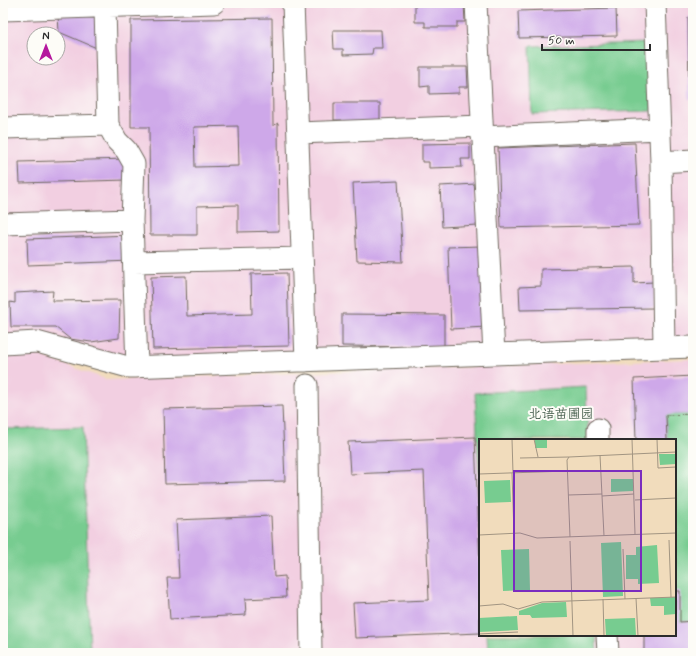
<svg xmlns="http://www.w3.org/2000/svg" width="696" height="656" font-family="Mynerve,'LXGW WenKai TC',sans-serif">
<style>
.built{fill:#f2cfe1;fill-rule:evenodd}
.green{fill:#77cc90;stroke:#517c5e}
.building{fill:#cea8e9;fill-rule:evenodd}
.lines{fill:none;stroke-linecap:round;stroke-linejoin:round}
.minor-casing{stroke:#70695e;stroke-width:23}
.minor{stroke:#fff;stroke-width:21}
.labels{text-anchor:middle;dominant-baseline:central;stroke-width:4;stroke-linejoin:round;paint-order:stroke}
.park-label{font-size:13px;fill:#425b49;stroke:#fdfcf7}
.inset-road{fill:none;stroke:#a29582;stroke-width:1}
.view{fill:#7b2cbf;fill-opacity:0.15;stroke:#7b2cbf;stroke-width:2}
.inset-edge{fill:none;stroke:#2b2b2b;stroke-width:2}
</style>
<rect width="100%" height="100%" fill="#fdfcf7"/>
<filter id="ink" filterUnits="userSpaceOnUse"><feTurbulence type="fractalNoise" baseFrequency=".025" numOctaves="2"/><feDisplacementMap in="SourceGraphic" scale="8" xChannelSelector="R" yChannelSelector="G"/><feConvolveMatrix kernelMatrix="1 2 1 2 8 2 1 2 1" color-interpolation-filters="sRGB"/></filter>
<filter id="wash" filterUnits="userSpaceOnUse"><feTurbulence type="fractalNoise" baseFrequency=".012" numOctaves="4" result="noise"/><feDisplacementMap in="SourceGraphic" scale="16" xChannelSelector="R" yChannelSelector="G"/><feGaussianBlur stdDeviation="0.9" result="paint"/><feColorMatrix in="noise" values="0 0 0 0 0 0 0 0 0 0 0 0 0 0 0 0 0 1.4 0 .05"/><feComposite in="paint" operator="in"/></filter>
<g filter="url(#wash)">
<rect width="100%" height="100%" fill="#f1dcbc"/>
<path class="built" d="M3 3H693V347L137 367 3 343ZM34 34H58V58H34Z
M28 351 108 380 693 359V653H3V352ZM480 440H675V635H480Z"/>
<path class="green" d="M650 43 652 111 532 114 530 46Z
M586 387 588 440H480V492L475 393Z
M693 414V621L680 622 675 591V440H667L666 415Z
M83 427 90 653H3V429Z
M487 635H596L597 653H488Z"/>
<g id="blocks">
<path class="building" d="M415 3H464L465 22H457V27H425V22H415Z
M616 8 617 36 519 38 518 11Z
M97 14 99 49 59 32 58 15Z
M688 17H693V100H689Z
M272 18 273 126 278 123 279 231 238 232V205L197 206V235H150L149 127H131V20ZM238 126 239 166 195 167 194 127Z
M333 30H381L382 48H373L372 54 343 55V49H334Z
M420 67H467L468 87H459V93L429 94V86L420 87Z
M334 103H380V121L342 128V120H334Z
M470 143V159H461L462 167 429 168V162H422V144Z
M635 143 639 225 501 228 498 148Z
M127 159V180L20 183 19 162Z
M398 181 403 262 357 261 353 183Z
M476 184 478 225 442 227 440 186Z
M130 235 131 261 28 265 27 239Z
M482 246 486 327 451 329 448 247Z
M634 267V283L654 282V308L520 310 519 287 541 286V269Z
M287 273 289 346 153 349 151 277 186 276 187 316 252 314 251 274Z
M53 291 52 301 120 300 119 338 91 342 70 339 55 327H11L10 302 15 303V293Z
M342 314 444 315V347L342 346Z
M693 376V414L666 415 667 440H636L634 379Z
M282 406 285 481 165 484 163 409Z
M475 437 480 567V633L355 638 353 603 429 600 424 471 350 474 348 442Z
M271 516 274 577 285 576 286 597 245 599 246 615 170 619 167 578H179L176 520Z
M675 591H680V622L693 621V652L644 653V635H675Z"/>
</g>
</g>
<g filter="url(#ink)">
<use href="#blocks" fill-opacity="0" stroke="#70695e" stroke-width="1"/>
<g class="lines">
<g class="minor-casing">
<path id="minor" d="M293 3 306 361
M476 3 494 354
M655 3 661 162 664 348
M105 7 108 125 117 141 126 150 134 164 132 220 137 367
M3 10 214 3
M3 128 108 125
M298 133 482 126
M482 137 660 129
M661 162 693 160
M3 224 132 220
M134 262 302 258
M3 344 37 342 128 367 693 347
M307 385 311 653
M598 429V440
M607 635 608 653"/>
</g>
<use href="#minor" class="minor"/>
</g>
</g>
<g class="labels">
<g class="park-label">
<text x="561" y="414">北语苗圃园</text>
</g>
</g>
<g transform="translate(479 439)">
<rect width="197" height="197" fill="#f1dcbc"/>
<path d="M56 0H68V9H56ZM180 15H197V25L181 26ZM132 40H154V52L132 53ZM31 41 32 63 6 64 5 42ZM142 103 144 157 124 158 122 104ZM178 106 180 144 159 145V140H147V116H157V108ZM50 110 51 151 24 152 22 111ZM197 158V175L185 176V167H172L171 159ZM87 163 88 178 53 179 51 176H40V172L63 164ZM38 177 39 191 0 193V179ZM156 179 157 197H127L126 180Z" fill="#77cc90"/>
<path class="inset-road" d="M33 0 34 34M55 0 59 18M153 0 156 95M178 0 179 29 197 28M121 16 125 97M41 19 90 18M33 34 35 95M0 35 88 32M89 56 123 55M123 57 155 55M156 61 197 59M0 96 41 94 58 99 197 94M91 98 88 21 90 18 197 13M190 101 192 158M91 102 94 197M144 110 146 160M157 159 159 197M124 160 125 197M0 167 24 165 39 170 63 163 197 158M0 195 39 193"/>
<path class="view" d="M35 32H162V152H35Z"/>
<rect width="197" height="197" class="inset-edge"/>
</g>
<rect width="696" height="656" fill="none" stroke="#fdfcf7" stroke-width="16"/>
<g transform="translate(46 46)"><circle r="19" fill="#fdfcf7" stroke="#a9a8a5"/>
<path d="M0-3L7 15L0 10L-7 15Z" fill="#b5179e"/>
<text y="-6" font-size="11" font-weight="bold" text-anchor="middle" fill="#2b2b2b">N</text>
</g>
<path d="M542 44v6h108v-6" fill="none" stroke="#2b2b2b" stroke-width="2"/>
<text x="548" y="44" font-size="12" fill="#2b2b2b" stroke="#fdfcf7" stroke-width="3" paint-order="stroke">50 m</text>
</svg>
